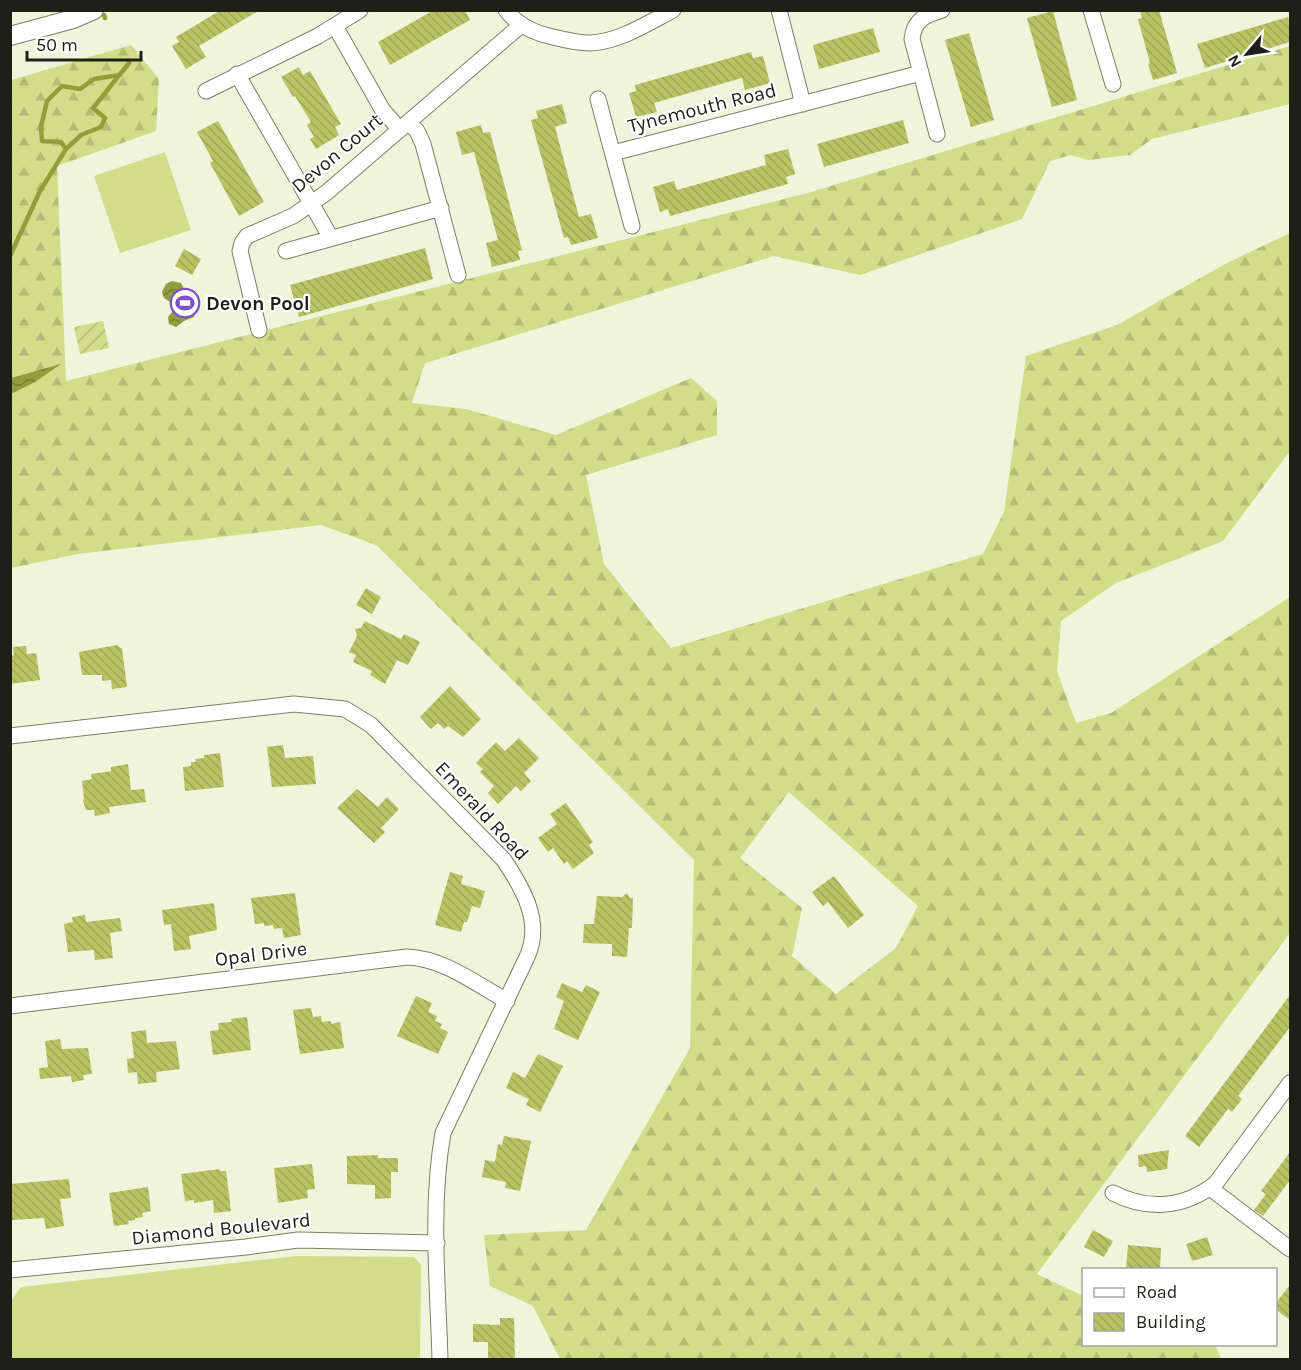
<svg xmlns="http://www.w3.org/2000/svg" width="1301" height="1370" font-family="Karla,sans-serif">
<style>
.grass{fill:#d1dd89}
.forest{fill:url(#forest-firs);fill-rule:evenodd}
.garden{fill:url(#garden-furrows)}
.water{fill:url(#water-waves)}
.lines{fill:none;stroke-linecap:round;stroke-linejoin:round}
.stream{stroke:#929d3c;stroke-width:4.5}
.building{fill:url(#building-back-hatch)}
.minor-casing{stroke:#7b7f68;stroke-width:17}
.tertiary-casing{stroke:#7b7f68;stroke-width:20}
.minor{stroke:#fff;stroke-width:15}
.tertiary{stroke:#fff;stroke-width:18}
.labels{text-anchor:middle;dominant-baseline:central;stroke-width:4.5;stroke-linejoin:round;paint-order:stroke}
.street-label{font-size:20px;fill:#1e1f16;stroke:#fff}
.poi-label{font-size:20px;font-weight:bold;fill:#1e1f16;stroke:#fff;text-anchor:start}
</style>
<defs>
<pattern id="forest-firs" width="22" height="20" patternUnits="userSpaceOnUse" patternTransform="scale(1.5)"><rect width="22" height="20" fill="#d1dd89"/><path d="M5 1l3.5 6h-7zM16 11l3.5 6h-7z" fill="#b3bd76"/></pattern>
<pattern id="garden-furrows" width="10" height="10" patternUnits="userSpaceOnUse" patternTransform="scale(1.5)"><rect width="10" height="10" fill="#d1dd89"/><path d="M-1 1l2-2M0 10L10 0M9 11l2-2" fill="none" stroke="#b3bd76"/></pattern>
<pattern id="water-waves" width="16" height="10" patternUnits="userSpaceOnUse" patternTransform="scale(1.5)"><rect width="16" height="10" fill="#929d3c"/><path d="M0 5q4-4 8 0t8 0" fill="none" stroke="#777f31"/></pattern>
<pattern id="building-back-hatch" width="6" height="6" patternUnits="userSpaceOnUse" patternTransform="scale(1.5)"><rect width="6" height="6" fill="#b7c364"/><path d="M-1 5l2 2M0 0l6 6M5-1l2 2" fill="none" stroke="#9da756"/></pattern>
</defs>
<rect width="100%" height="100%" fill="#eff4da"/>
<path class="grass" d="M165 152 191 230 120 253 94 176Z
M297 1256 414 1257 421 1265 420 1359H11V1301L21 1287Z"/>
<path class="forest" d="M131 45 159 79 156 131 57 166 66 381 811 192 1290 46V104L1152 139 1130 155 1088 160 1071 155 1050 161 1022 219 860 275 774 256 425 363 412 403 466 409 556 435 691 378 717 401V435L586 475 604 564 671 648 983 554 1004 512 1026 356 1117 325 1227 263 1290 233V451L1223 541 1116 583 1061 621 1057 671 1076 723 1111 713 1290 597V933L1037 1274 1083 1296 1084 1344 1215 1345 1221 1359H560L533 1306 490 1286 484 1235 586 1230 690 1048 694 860 376 545 321 525 78 554 11 568V80ZM789 792 918 906 896 948 836 994 792 956 802 908 740 858Z"/>
<path class="garden" d="M103 321 109 348 80 354 74 327Z"/>
<path class="water" d="M172 281 181 283 187 295 198 305 194 317 184 321 176 327 169 324 168 317 173 311V304L164 298 162 292 166 284Z
M61 364 35 382 11 394V378Z"/>
<g class="lines">
<path class="stream" d="M104 15 105 18
M66 149 61 142 42 141 41 127 47 101 62 86 80 89 94 79 120 75
M10 256 40 191 66 149 81 135 101 127 105 118 93 108 129 63"/>
</g>
<path class="building" d="M221 10H260L199 46 206 57 186 69 172 46 179 42 176 37Z
M434 10H465L470 20 390 65 378 42Z
M1140 10H1159L1177 73 1153 80 1148 64 1150 63 1138 19 1142 18Z
M1053 11 1077 100 1052 107 1027 18Z
M1288 17 1290 25V42L1205 68 1197 44Z
M873 28 880 52 819 69 813 45Z
M969 33 994 120 971 127 945 40Z
M751 52 753 58 763 56 770 83 745 90 742 78 654 103 657 112 636 117 629 93 636 91 635 85Z
M299 67 303 75 310 71 341 124 335 127 339 135 316 149 310 139 314 137 307 125 311 122 295 96 293 97 281 77Z
M562 104 567 123 555 127 579 217 591 214 598 238 571 245 568 237 564 238 531 120 538 118 536 111Z
M903 120 909 143 824 167 817 144Z
M218 121 264 202 239 216 210 163 213 161 197 132Z
M481 125 483 133 490 132 522 250 518 251 520 260 492 267 486 243 498 240 474 152 462 155 456 132Z
M788 149 795 174 786 177 788 184 670 216 668 209 660 212 653 187 674 181 677 190 766 165 764 155Z
M425 248 433 279 299 317 290 285Z
M184 249 201 259 192 275 175 266Z
M366 588 381 597 372 614 356 605Z
M365 621 401 639 404 634 420 642 408 665 397 660 385 684 370 675 372 671 353 662 356 655 349 652 357 636 355 629 361 628Z
M117 645 122 649 127 687 112 689 111 680 102 681V675H82L79 652Z
M26 646 27 654 36 653 40 680 10 684V656L14 655 13 647Z
M450 686 481 719 463 737 448 726 444 729 438 723 431 729 420 717Z
M519 738 539 758 524 773 531 781 521 791 516 786 498 804 488 793 494 786 480 772 483 769 476 763 496 742 505 751Z
M283 745 285 758 313 756 316 784 272 787 267 747Z
M220 753 224 787 185 791 183 767 191 766V762H196L195 759 204 758V755Z
M128 764 131 790 144 789 146 802 109 807 110 813 95 816 94 810H86L83 801 84 798 82 781 92 779 91 774 111 771V767Z
M357 789 378 807 387 797 399 809 381 828 385 832 374 843 337 808Z
M566 803 593 842 589 845 594 853 573 869 567 861 564 864 553 848 548 852 538 838 557 824 550 814Z
M450 872 463 876 461 884 485 891 480 908 472 906 467 922H464L461 932 435 925Z
M834 876 864 915 848 928 828 902 823 906 812 892Z
M295 893 301 935 284 938 282 928 274 929 273 925 264 926V923L255 924 251 898Z
M627 893 630 898H633L632 928H629L627 957 612 956V944L583 943 584 924H594L597 896 622 897Z
M214 903 217 930 189 936 191 949 174 951 171 924 164 925 162 910Z
M85 915 86 922 120 918 122 931 110 933 113 958 95 960 94 950 68 952 64 924 73 922 72 917Z
M562 983 582 992 586 985 600 992 578 1040 554 1029 564 1001 556 997Z
M1290 995V1027L1238 1096 1242 1099 1232 1112 1228 1109 1199 1147 1185 1136Z
M416 996 432 1003 428 1012 437 1016 435 1021 442 1024 440 1028 448 1032 438 1054 397 1036Z
M311 1008 313 1017 321 1016 322 1022 331 1021V1024L340 1022 344 1048 300 1054 293 1010Z
M247 1017 251 1050 213 1055 210 1031 219 1030 218 1023 232 1022 231 1019Z
M146 1030 147 1043 176 1041 180 1069 156 1072 157 1082 138 1084 137 1072 128 1073 127 1059 134 1058 131 1032Z
M60 1039 62 1049 88 1048 92 1074 83 1075 84 1080 72 1082 71 1076 40 1079 39 1068 48 1067 45 1041Z
M538 1054 563 1066 540 1112 526 1105 529 1099 506 1088 513 1072 525 1078Z
M504 1136 531 1141 520 1191 505 1188 506 1182 482 1177 485 1160 495 1162 498 1144 502 1145Z
M1169 1150 1167 1169 1147 1172 1146 1166 1139 1167 1138 1155Z
M1290 1152V1180L1263 1216 1254 1210 1266 1194 1261 1191Z
M378 1155V1158H398V1172H391V1198L375 1199V1185L347 1184V1156Z
M312 1164 315 1189 307 1190 308 1198 278 1203 274 1168Z
M220 1169V1171H226L231 1211 214 1213 213 1200 194 1203V1200L185 1201 181 1174Z
M69 1179 71 1198 60 1199 64 1226 46 1229 44 1218 12 1220 10 1184Z
M148 1187 151 1211 142 1213 143 1217 135 1218V1220L128 1221 129 1224 114 1226 109 1193Z
M1093 1230 1113 1241 1104 1257 1084 1247Z
M1207 1237 1213 1255 1192 1261 1186 1244Z
M1128 1245 1161 1248 1160 1269H1126Z
M1290 1285V1320L1275 1309V1304Z
M500 1318H514L515 1359H488V1342H473V1324L500 1325Z"/>
<g class="lines">
<g class="minor-casing">
<path id="minor" d="M506 10C518 26 534 33 553 37 565 40 578 43 590 43 619 42 648 23 673 10
M779 10 803 104
M1091 10 1113 84
M335 26 382 109 399 129
M237 74 331 238
M206 91 318 36 360 10
M598 99 632 226
M408 122 417 131 423 144 458 275
M937 134 912 39C914 20 925 15 942 10
M613 153 921 73
M286 251 441 208
M259 330 240 251 242 243 247 236 293 216 326 193 520 26
M10 736 294 704 345 709 371 725 504 860C523 889 543 922 527 957L443 1133C430 1207 438 1285 440 1360
M10 1006 407 957C443 958 476 984 507 1001
M1210 1188 1290 1249
M1113 1193C1148 1211 1185 1208 1216 1183L1290 1083
M10 1270 246 1247 298 1240 437 1243"/>
</g>
<g class="tertiary-casing">
<path id="tertiary" d="M10 36 73 19 94 10"/>
</g>
<use href="#minor" class="minor"/>
<use href="#tertiary" class="tertiary"/>
</g>
<defs>
<g id="stadium-ring" transform="scale(1.5)"><circle r="9.5" fill="#fff" stroke="#7b52cb" stroke-width="1.5"/><path d="M0-5a6.5 5 0 1 0 0 10a6.5 5 0 1 0 0-10ZM-3.5-1.8h7v3.6h-7Z" fill="#7b52cb"/></g>
</defs>
<g fill-rule="evenodd">
<use href="#stadium-ring" x="185" y="303"/>
</g>
<g class="labels">
<g class="street-label">
<text transform="translate(702 108) rotate(-14)">Tynemouth Road</text>
<text transform="translate(337 153) rotate(-40)">Devon Court</text>
<text transform="translate(482 811) rotate(47)">Emerald Road</text>
<text transform="translate(261 954) rotate(-7)">Opal Drive</text>
<text transform="translate(221 1229) rotate(-6)">Diamond Boulevard</text>
</g>
<g class="poi-label">
<text x="206" y="303">Devon Pool</text>
</g>
</g>
<rect width="1301" height="1370" fill="none" stroke="#1e1f16" stroke-width="24"/>
<rect x="1082" y="1268" width="195" height="78" fill="#ffffff" stroke="#a5a5a2" stroke-width="1.5"/>
<rect x="1094" y="1288" width="30" height="9" fill="#ffffff" stroke="#a5a5a2" stroke-width="1.5"/>
<text x="1136" y="1298" font-size="18" fill="#1e1f16">Road</text>
<rect x="1094" y="1313" width="30" height="18" fill="url(#building-back-hatch)" stroke="#a5a5a2" stroke-width="1.5"/>
<text x="1136" y="1328" font-size="18" fill="#1e1f16">Building</text>
<g transform="translate(1247 54) rotate(241)" stroke="#ffffff" stroke-width="4.5" paint-order="stroke">
<path d="M0-4.5L10 22L0 15L-10 22Z" fill="#1e1f16"/>
<text y="-9" font-size="16" font-weight="bold" text-anchor="middle" fill="#1e1f16">N</text>
</g>
<path d="M27 51v9h114v-9" fill="none" stroke="#1e1f16" stroke-width="3"/>
<text x="36" y="51" font-size="18" fill="#1e1f16" stroke="#ffffff" stroke-width="4.5" paint-order="stroke">50 m</text>
</svg>
